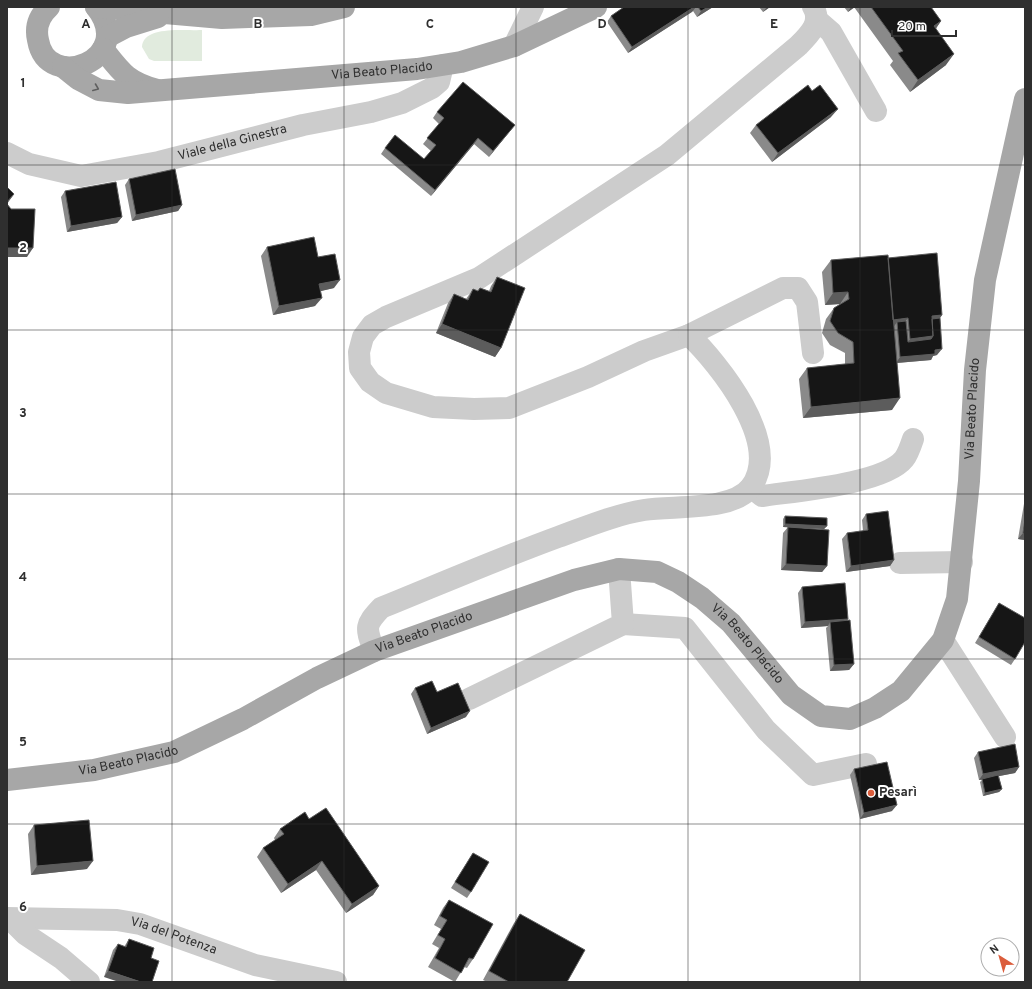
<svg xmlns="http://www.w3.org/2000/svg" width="1032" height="989" font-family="Overpass,sans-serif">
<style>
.green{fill:#e1ebde}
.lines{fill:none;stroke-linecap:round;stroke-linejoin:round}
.minor{stroke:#ccc;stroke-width:22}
.major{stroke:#a7a7a7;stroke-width:22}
.wall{fill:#8a8a8a}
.shaded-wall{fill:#5c5c5c}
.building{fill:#161616;stroke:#5c5c5c}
.oneway{stroke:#5f5f5f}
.grid{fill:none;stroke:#2f2f2f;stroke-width:1;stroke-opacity:0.55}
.poi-dot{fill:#db5d3c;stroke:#fff;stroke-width:1.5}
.labels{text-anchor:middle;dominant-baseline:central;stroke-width:4;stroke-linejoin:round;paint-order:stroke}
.street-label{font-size:13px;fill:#2f2f2f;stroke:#fff}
.poi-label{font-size:13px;font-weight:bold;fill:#2f2f2f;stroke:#fff;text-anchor:start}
.grid-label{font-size:13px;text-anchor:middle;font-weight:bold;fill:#2f2f2f;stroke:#fff;stroke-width:4;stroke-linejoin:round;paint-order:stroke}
</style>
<rect width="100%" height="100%" fill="#fff"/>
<path class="green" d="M202 30V61H154L149 59 142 47C143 25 186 31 202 30Z"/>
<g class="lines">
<g class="minor">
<path d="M813 7C823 22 808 36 798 46L667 155 479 278 386 317 372 325 363 337 359 352 360 368 370 382 386 393 433 407 474 409 509 408 588 377 644 351 689 335 783 288H798L807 302 813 353"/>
<path d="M816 19 831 32 876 111"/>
<path d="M514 46 533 7"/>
<path id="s1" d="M7 153 29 164 81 176 159 162 303 125 371 112 402 103 432 88 439 82 443 65"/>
<path d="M751 487 762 496C795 491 884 484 904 459 908 454 911 445 913 439"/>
<path d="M900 563 962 562"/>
<path d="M623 624 685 628 766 730 813 775 866 764"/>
<path d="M943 640 1005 737"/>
<path d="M374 651C366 628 364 626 381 608 440 584 498 559 558 537 586 527 614 515 644 510 673 505 732 512 751 487 783 443 719 364 689 335"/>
<path d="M469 699 623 624 619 569"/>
<path id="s2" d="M7 918 117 920 140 924 255 965 336 982"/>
<path d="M10 919 25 934 61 958 89 982"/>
</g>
<g class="major">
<path d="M49 7C39 16 35 27 38 40 47 94 138 60 96 7"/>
<path d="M96 7 222 18 311 15 344 7"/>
<path d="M107 37 126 27 158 17"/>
<path d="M103 49C121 72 127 82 157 90"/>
<path id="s3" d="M63 67 78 79 99 90 128 93 417 69 461 62 514 46 596 7"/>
<path id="s4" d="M7 780 94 770 174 752 243 719 317 678 374 651 574 580 619 569 657 572 678 582 702 598 731 623 791 695 821 716 850 719 875 708 901 691 943 640 957 599 969 481 975 370 985 280 1025 99"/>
</g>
</g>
<path class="wall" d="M624 7H713L697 17 693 11 628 53 607 22 611 16Z
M759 7H770L763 12Z
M844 7H931L941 21 936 28 946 65 910 92 890 65 893 61 854 7 848 12Z
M437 112 515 125 510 131 489 157 474 144 431 196 381 154 385 148 424 159 431 151 423 144 439 124 433 118Z
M831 117 772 162 750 133 756 125Z
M129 179 182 205 178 211 132 221 125 185Z
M65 191 122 217 117 223 67 232 61 197Z
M267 247 318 257 334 288 320 291 315 306 273 315 261 256Z
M888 258 942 315 940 318 937 355 933 356 931 360 897 363 892 410 803 418 799 379 807 368 845 364V353L830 345 822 333 826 319 834 308 840 304 825 305 822 272 831 260Z
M497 277 501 348 495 357 436 333 448 303 454 294 466 299 473 289 478 291 480 288 489 291 491 286Z
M1025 498V540L1018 539Z
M866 514 894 560 890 566 846 572 842 539 847 533 863 531 862 520Z
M785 516 827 526 824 529 783 527V519Z
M788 527 827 566 822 572 781 570 783 533Z
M802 587 846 621 854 664 849 670 830 671 826 628 828 626 801 628 798 593Z
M999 603 1015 659 1011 665 975 643Z
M415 688 437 692 466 717 427 734 411 694Z
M978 752 1019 767 1015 773 999 776 1002 789 999 792 983 796 980 782 982 780H979L974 758Z
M854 769 892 811 860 819 850 775Z
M309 819 379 886 373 895 346 913 316 870 281 893 257 857 263 848 275 840 274 838 280 829Z
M34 825 87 869 31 875 28 834Z
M473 853 471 892 467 898 451 888Z
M449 900 473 959 467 968 464 967 455 982 428 967 439 948 432 944 441 929 434 925 443 908Z
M520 914 567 982H487L483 980 514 923Z
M129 939 151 958 104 977 113 950 118 944 124 947Z"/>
<path class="shaded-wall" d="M694 7H696L692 12 628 53 632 47Z
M708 7H713L697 17 701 11Z
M767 7H770L763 12Z
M851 7H855L848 12Z
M941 21 933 33 934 26Z
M954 54 946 65 910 92 918 80Z
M838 109 831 117 772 162 778 153Z
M515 125 510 131 489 157 493 151Z
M478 138 474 144 431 196 435 190Z
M14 194 7 204V202Z
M182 205 178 211 132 221 136 215Z
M122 217 117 223 67 232 71 226Z
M7 248H33L27 257H7Z
M340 280 334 288 313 293 319 284Z
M848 292 840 304 825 305 833 293Z
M322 298 315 306 273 315 279 306Z
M942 315 936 324H930L932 316Z
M908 318 901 327 897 322 893 328 891 320Z
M442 324 501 348 495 357 436 333Z
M933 336 927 345 903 348 910 339Z
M942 349 937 355 933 356 931 360 896 363 900 357 935 350Z
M900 398 892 410 803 418 811 407Z
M785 524 827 526 824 529 783 527Z
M1023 533 1025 534V540L1018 539Z
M894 560 890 566 846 572 851 566Z
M786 564 827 566 822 572 781 570Z
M848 619 844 625 830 622 828 626 801 628 805 622Z
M854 664 849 670 830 671 834 665Z
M470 711 466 717 427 734 431 728Z
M1019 767 1015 773 979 780 983 774Z
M1002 789 999 792 983 796 985 793Z
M897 805 892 811 860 819 864 813Z
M93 861 87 869 31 875 37 866Z
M322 861 316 870 281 893 288 884Z
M379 886 373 895 346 913 352 904Z
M108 971 141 982H119L104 977Z"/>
<path class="building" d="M624 7H694L632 47 611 16Z
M698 7H708L701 11Z
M871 7H931L941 21 934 26 954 54 918 80 898 53 903 51Z
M463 82 515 125 493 151 478 138 435 190 385 148 395 135 424 159 436 145 427 138 444 118 437 112Z
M808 85 812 91 820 85 838 109 778 153 756 125Z
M175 169 182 205 136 215 129 179Z
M116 182 122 217 71 226 65 191Z
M7 187 14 194 7 202Z
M7 204 11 209H35L33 248H7Z
M314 237 318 257 335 254 340 280 319 284 322 298 279 306 267 247Z
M937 253 942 315 932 316 933 336 910 339 908 318 893 320 888 258Z
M888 255 900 398 811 407 807 368 854 363 853 342 838 333 830 321 834 308 849 299 848 292 833 293 831 260Z
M497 277 525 288 501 348 442 324 454 294 468 300 473 289 478 291 480 288 491 292Z
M940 318 942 349 935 350V354L900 357 897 322 906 321 908 342 931 339 933 336 932 319Z
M888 511 894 560 851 566 847 533 868 530 866 514Z
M785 516 827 518V526L785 524Z
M1025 519V534L1023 533Z
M788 527 829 530 827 566 786 564Z
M845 583 848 619 805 622 802 587Z
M999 603 1025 618V642L1015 659 979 637Z
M850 620 854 664 834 665 830 622Z
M432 681 437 692 458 683 470 711 431 728 415 688Z
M1015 744 1019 767 983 774 978 752Z
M887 762 897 805 864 813 854 769Z
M998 775 1002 789 985 793 982 779Z
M326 808 379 886 352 904 322 861 288 884 263 848 284 834 280 829 305 812 309 819Z
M89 820 93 861 37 866 34 825Z
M473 853 489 862 471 892 455 882Z
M449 900 493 924 473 959 469 958 461 973 435 958 445 939 438 935 447 920 440 916Z
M520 914 585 950 567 982H509L489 971Z
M129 939 154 948 151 958 159 961 152 982H141L108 971 118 944 126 947Z"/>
<defs><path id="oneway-chevron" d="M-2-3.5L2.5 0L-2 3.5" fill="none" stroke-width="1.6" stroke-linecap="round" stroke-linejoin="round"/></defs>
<use class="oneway" href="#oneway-chevron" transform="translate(96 88) rotate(22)"/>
<path class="grid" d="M172 7V982M344 7V982M516 7V982M688 7V982M860 7V982M7 165H1025M7 330H1025M7 494H1025M7 659H1025M7 824H1025"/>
<circle class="poi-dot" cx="871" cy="793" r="4"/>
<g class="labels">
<g class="street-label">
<text stroke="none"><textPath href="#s3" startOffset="327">Via Beato Placido</textPath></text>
<text stroke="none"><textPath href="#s1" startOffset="233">Viale della Ginestra</textPath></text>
<text stroke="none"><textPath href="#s4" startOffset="1299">Via Beato Placido</textPath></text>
<text stroke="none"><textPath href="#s4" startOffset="447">Via Beato Placido</textPath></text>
<text stroke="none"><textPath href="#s4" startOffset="807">Via Beato Placido</textPath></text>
<text stroke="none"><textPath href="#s4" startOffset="123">Via Beato Placido</textPath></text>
<text stroke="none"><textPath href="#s2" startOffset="169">Via del Potenza</textPath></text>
</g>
<g class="poi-label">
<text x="879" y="793">Pesarì</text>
</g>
</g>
<g class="grid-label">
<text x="86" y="28">A</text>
<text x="258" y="28">B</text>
<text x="430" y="28">C</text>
<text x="602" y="28">D</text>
<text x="774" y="28">E</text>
<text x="23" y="87">1</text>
<text x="23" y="252">2</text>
<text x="23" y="417">3</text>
<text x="23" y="581">4</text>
<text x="23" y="746">5</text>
<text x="23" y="911">6</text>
</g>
<rect width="1032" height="989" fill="none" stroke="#2f2f2f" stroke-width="16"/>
<g transform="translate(1000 957) rotate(323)"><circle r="19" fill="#ffffff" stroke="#acacac"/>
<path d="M0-3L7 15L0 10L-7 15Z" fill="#db5d3c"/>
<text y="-6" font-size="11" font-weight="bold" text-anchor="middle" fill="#2f2f2f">N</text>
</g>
<path d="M892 30v6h64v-6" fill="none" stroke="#2f2f2f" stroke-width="2"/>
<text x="898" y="30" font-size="12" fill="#2f2f2f" stroke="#ffffff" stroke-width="3" paint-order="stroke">20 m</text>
</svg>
